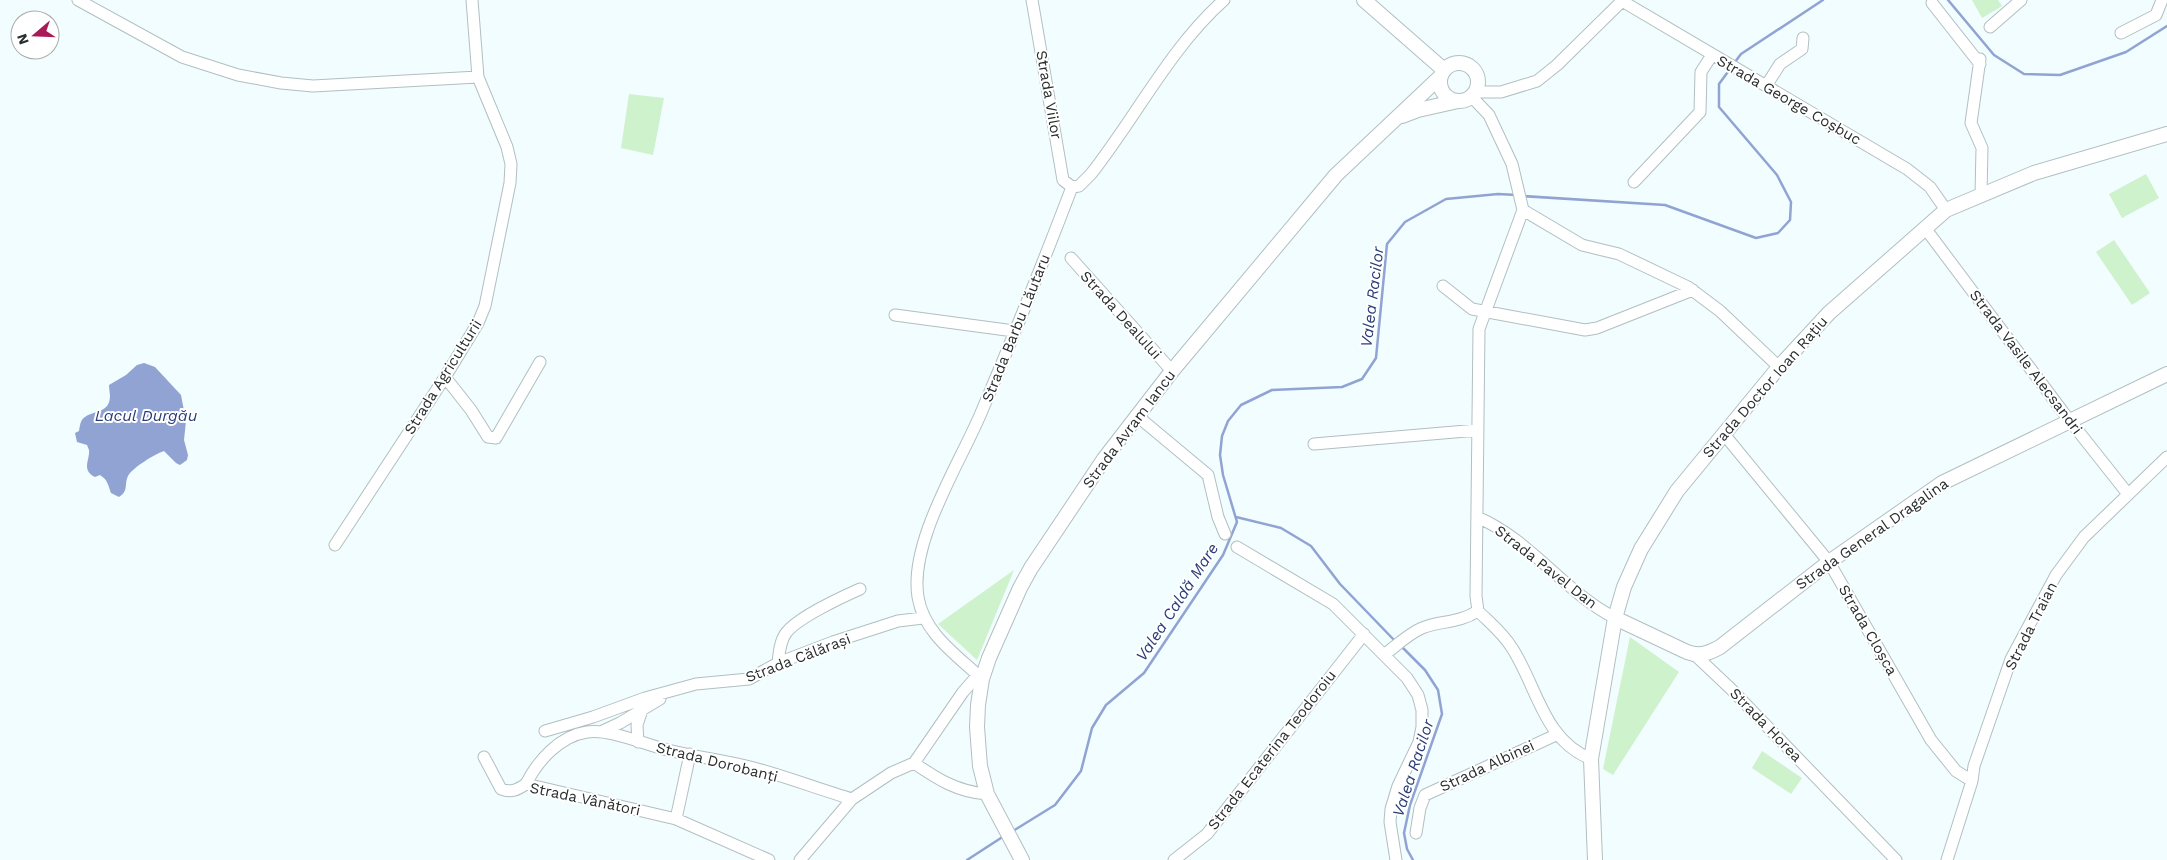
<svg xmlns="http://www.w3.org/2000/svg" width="2167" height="860" font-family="'Work Sans',sans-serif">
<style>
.green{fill:#cef2cb}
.water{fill:#91a3d3}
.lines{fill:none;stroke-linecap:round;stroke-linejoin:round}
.stream{stroke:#91a3d3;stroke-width:2.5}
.minor-casing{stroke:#b2bfc1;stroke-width:13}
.major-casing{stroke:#b2bfc1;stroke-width:16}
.minor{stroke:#fff;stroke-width:11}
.major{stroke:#fff;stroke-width:14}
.labels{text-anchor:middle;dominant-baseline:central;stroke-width:4;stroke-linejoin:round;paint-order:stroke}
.street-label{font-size:15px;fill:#282d2e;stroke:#fff}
.water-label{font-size:16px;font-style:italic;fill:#2a3c77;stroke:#fff}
</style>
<rect width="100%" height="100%" fill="#f1fdfe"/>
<path class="green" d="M1972 0H1998L2002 6 1982 18Z
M629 94 664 98 653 155 621 148Z
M2146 174 2159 198 2122 218 2109 194Z
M2114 240 2150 293 2132 305 2096 252Z
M1014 570 977 660 938 624Z
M1630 637 1679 672 1613 775 1603 769Z
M1762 751 1802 778 1791 794 1752 768Z"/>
<path class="water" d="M144 363 155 367 181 395 186 421 184 440 188 455 187 460 180 465 176 463 164 451C155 454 132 468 128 476 124 484 129 491 119 497L111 493C108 485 108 480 100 475L95 477C81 470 90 460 89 450L87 445 77 442 75 433 79 431C80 426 80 420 85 417 95 410 109 413 110 397 110 393 109 389 109 385L126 375 137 365Z"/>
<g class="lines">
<path class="stream" d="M1948 0 1994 55 2024 74 2060 75 2126 52 2167 26
M1735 62 1741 54 1823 0
M1522 196 1665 205 1756 238 1778 233 1790 220 1791 202 1777 175 1719 107V84L1730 69
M1236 517 1281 528 1311 546 1340 584 1395 641
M1401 646 1425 670 1438 690 1442 714 1410 805 1404 833 1407 849 1413 860
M1013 831 1055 805 1081 771 1092 728 1106 705 1144 673 1223 555 1237 522 1223 475 1220 455 1222 436 1228 421 1241 405 1272 390 1342 387 1362 379 1376 358 1387 244 1405 222 1446 199 1498 194 1517 195
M967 860 1004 836"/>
<g class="minor-casing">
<path id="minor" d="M78 0 182 57 238 75 281 83 313 86 478 77
M1032 0 1063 180 1072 187
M1622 1 1907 169 1930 187 1946 210
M1932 3 1980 64
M1990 27 2021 0
M2121 33 2156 15 2162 0
M1980 59 1971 123 1982 148 1981 194
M1766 86 1780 64 1802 49 1803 38
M1475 92H1501L1537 81 1557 65 1623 0
M1471 96 1489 115 1512 164 1523 210 1479 329 1476 596 1478 611
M1634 182 1700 112 1701 72 1712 55
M1072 187 1079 186 1091 174C1136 117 1170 48 1224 0
M1523 210 1582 245 1619 254 1688 287 1720 311 1779 367
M1925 228 2063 412 2128 494
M1071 258 1172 371
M1443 286 1472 309 1585 330 1597 328 1693 290
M895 315 1014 331
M445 377 471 410 488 437 496 438 540 362
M1136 415 1208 475 1218 517 1225 534
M1723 433 1829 562 1931 740 1956 771 1972 781
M1314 444 1478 430
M1477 517C1531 540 1564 592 1615 618
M335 545 445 377 478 323 485 306 510 183 511 164 507 147 478 77 472 0
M1237 547 1333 604 1407 678 1418 695 1422 710V727L1419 742 1398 786 1391 809 1390 822 1396 860
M1478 611C1490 623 1503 633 1512 648 1537 686 1543 740 1591 759
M1384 655C1396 646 1408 634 1422 628 1442 620 1457 624 1478 611
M1695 655 1731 689 1896 860
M778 663C779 653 780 641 786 633 797 618 842 597 860 589
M982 679C957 655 924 634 918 597 909 542 960 463 981 413 1013 338 1043 263 1072 187
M545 731 593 717 645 698 696 684 749 679 778 663 833 642 898 621 923 618
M603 731 620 723 660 699
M638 742 637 725 642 710
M484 757 501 789C511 793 517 790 526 784L676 819 769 860
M914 763C937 779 958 792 987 794
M526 784C538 760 560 736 587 732 609 728 646 745 668 750 696 757 723 760 750 767 785 776 818 789 852 799
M676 819 690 754
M1416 833 1420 808 1425 795 1558 734
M800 860 852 799 891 773 914 763 963 692 978 675
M1174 860 1207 834 1364 634
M1947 860 1972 781 1974 766 2011 659 2056 575 2084 537 2167 457"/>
</g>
<g class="major-casing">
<path id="major" d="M1364 0 1444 70
M1440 82a19 19 0 1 1 38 0a19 19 0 1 1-38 0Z
M1402 116 1418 110 1458 101
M1615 618 1687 652C1700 657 1709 653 1720 647L1829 562 1942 483 2167 374
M1022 860 987 794 980 766 977 727 978 705 982 679 989 658 1020 588 1031 568 1104 459 1172 371 1336 175 1441 76
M1595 860 1591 759 1615 618 1624 587 1641 549 1677 491 1779 367 1829 313 1946 210 2034 173 2167 134"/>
</g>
<use href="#minor" class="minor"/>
<use href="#major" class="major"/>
</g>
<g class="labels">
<g class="street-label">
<text transform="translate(1049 95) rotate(80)">Strada Viilor</text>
<text transform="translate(1789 100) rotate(30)">Strada George Coșbuc</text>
<text transform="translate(1121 315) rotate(48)">Strada Dealului</text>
<text transform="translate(1016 328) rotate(-68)">Strada Barbu Lăutaru</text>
<text transform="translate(2026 362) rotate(53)">Strada Vasile Alecsandri</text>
<text transform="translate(443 377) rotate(-58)">Strada Agriculturii</text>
<text transform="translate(1765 387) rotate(-49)">Strada Doctor Ioan Rațiu</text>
<text transform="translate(1129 429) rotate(-53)">Strada Avram Iancu</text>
<text transform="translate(1872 534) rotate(-35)">Strada General Dragalina</text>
<text transform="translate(1546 567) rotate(38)">Strada Pavel Dan</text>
<text transform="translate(2031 626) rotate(-63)">Strada Traian</text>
<text transform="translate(1868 630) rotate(60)">Strada Cloșca</text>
<text transform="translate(798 658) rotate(-21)">Strada Călărași</text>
<text transform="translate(1766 725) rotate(46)">Strada Horea</text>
<text transform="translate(1272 750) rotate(-52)">Strada Ecaterina Teodoroiu</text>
<text transform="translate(717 762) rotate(14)">Strada Dorobanți</text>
<text transform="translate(1487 766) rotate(-25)">Strada Albinei</text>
<text transform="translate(585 799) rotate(12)">Strada Vânători</text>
</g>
<g class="water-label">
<text transform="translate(1372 297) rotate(-83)">Valea Racilor</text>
<text x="146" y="415">Lacul Durgău</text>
<text transform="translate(1177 602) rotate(-57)">Valea Caldă Mare</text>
<text transform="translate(1413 768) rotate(-72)">Valea Racilor</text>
</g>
</g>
<g transform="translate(35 35) rotate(251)"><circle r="24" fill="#ffffff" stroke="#a9abab"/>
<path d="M0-4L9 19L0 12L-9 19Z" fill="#a91a56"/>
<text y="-8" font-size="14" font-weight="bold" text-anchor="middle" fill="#282d2e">N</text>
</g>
</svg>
